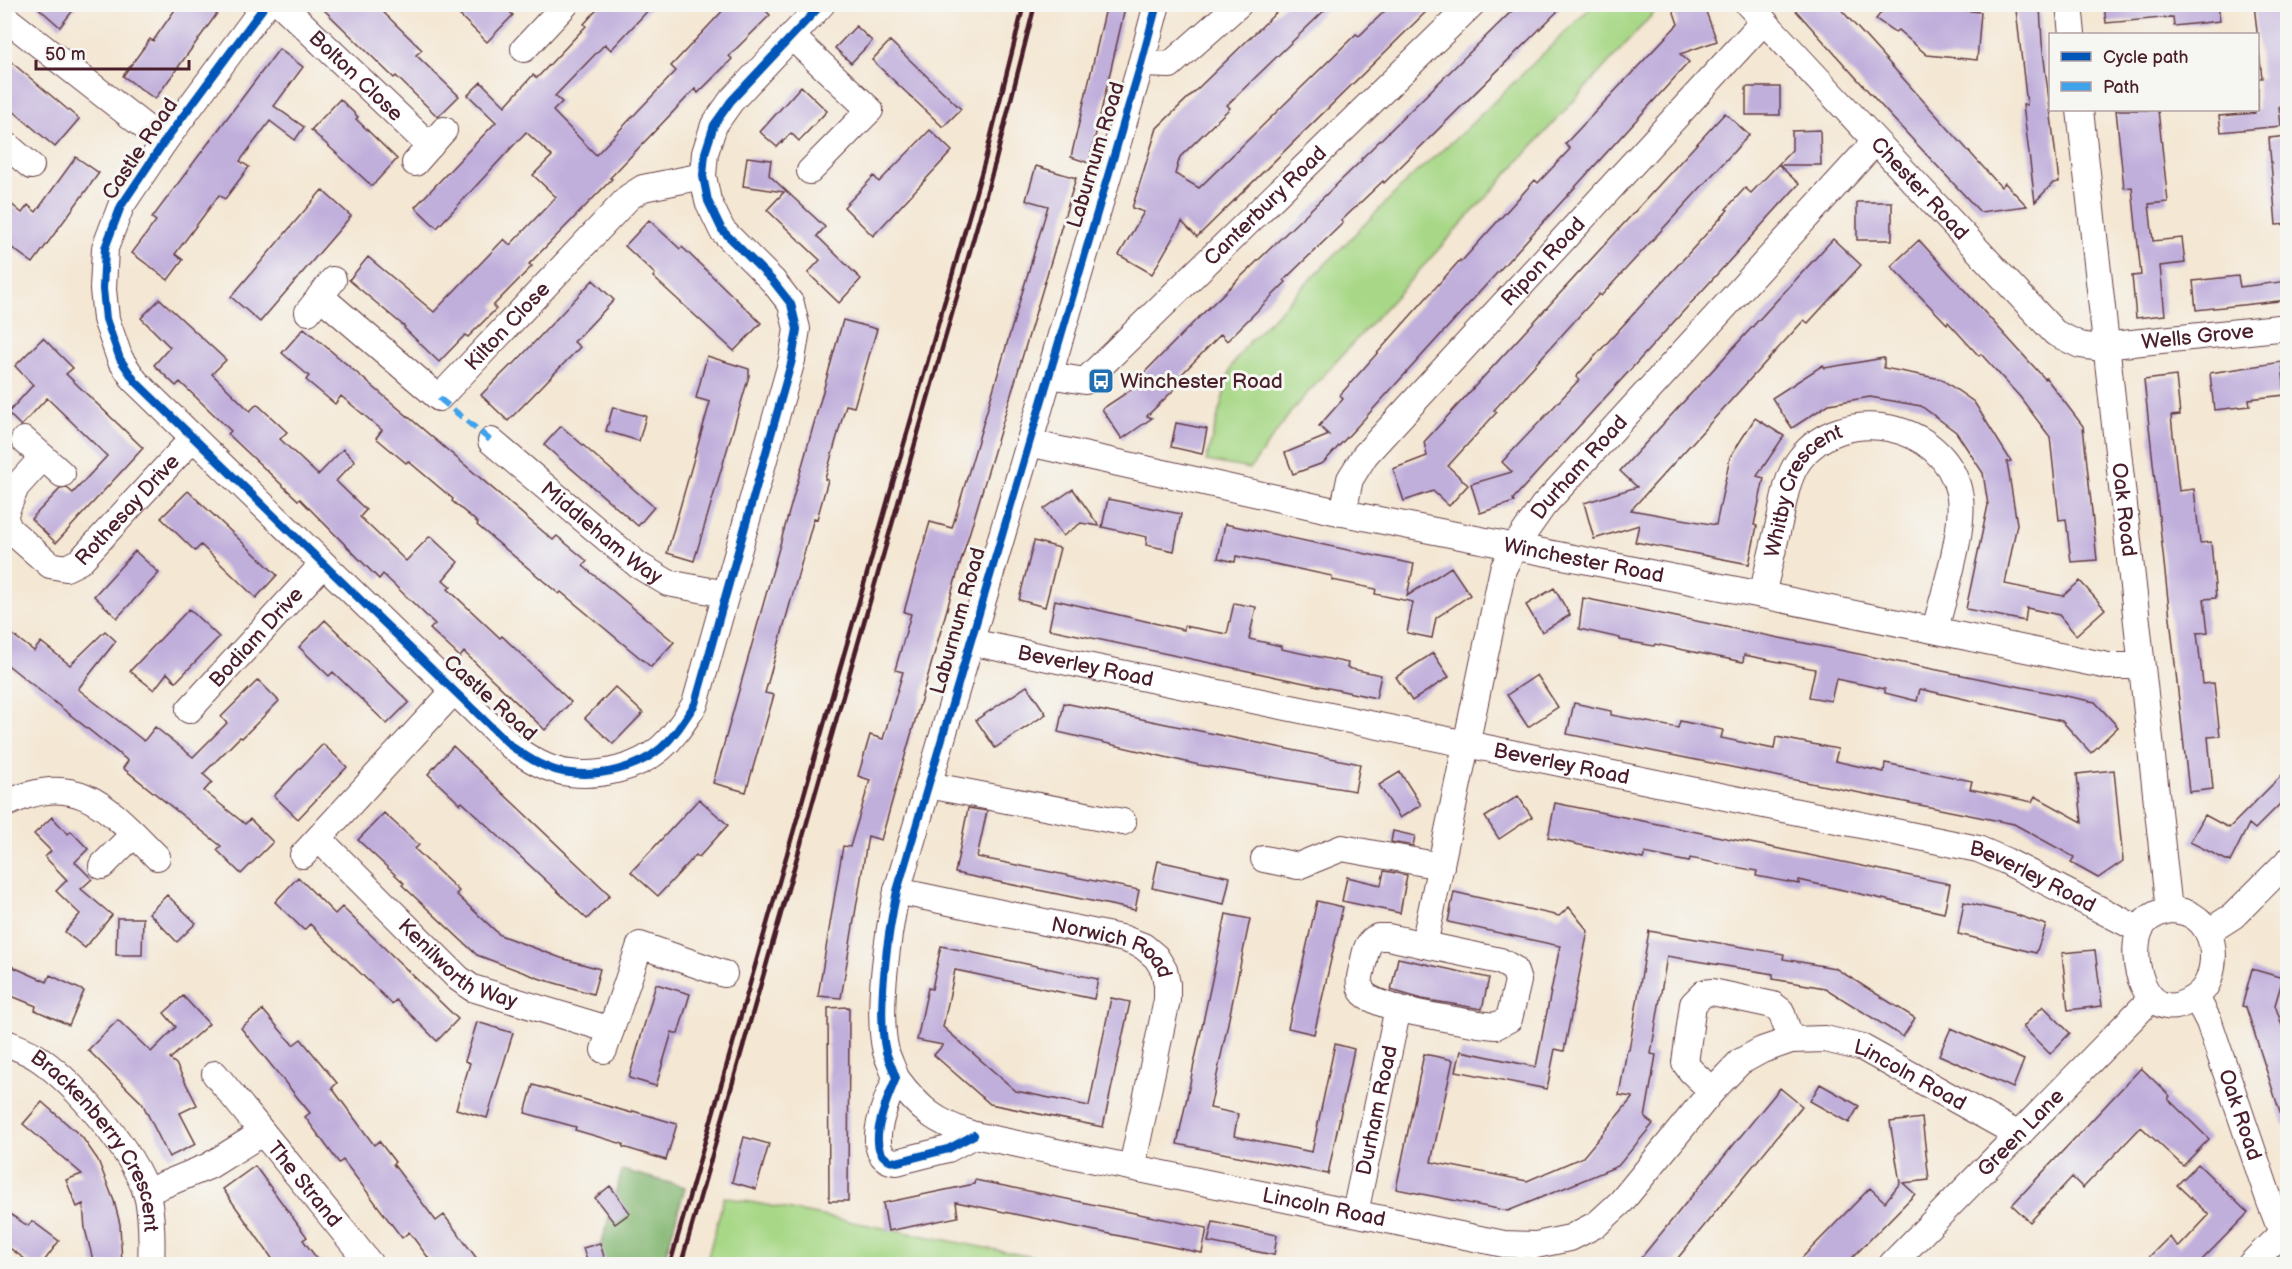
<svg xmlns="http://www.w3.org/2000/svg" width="2292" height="1269" font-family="'Balsamiq Sans',sans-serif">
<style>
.green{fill:#a8d887;stroke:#797c59;stroke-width:1.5}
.forest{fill:#86b874;stroke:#686c50;stroke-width:1.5}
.building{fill:#c0aedb}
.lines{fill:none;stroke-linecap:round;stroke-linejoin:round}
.minor-casing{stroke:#643d44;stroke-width:28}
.minor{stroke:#fff;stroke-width:26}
.rail{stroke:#4a1f2b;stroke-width:4.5}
.quiet{stroke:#40a2eb;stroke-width:6;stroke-dasharray:12 6;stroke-linecap:butt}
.cycleway-casing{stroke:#f6f6f2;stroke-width:11}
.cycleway{stroke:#0057b8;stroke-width:8}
.labels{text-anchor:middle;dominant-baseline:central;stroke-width:6;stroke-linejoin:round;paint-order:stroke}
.street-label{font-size:21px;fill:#4a1f2b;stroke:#f6f6f2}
.poi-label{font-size:21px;fill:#4a1f2b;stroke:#f6f6f2;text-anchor:start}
</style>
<rect width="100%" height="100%" fill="#f6f6f2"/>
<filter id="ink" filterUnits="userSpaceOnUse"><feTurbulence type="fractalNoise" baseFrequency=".0167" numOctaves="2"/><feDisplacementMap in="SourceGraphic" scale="12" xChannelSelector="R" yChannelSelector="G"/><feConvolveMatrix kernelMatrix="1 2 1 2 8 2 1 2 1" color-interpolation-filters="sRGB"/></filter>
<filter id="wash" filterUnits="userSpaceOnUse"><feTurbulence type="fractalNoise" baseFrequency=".008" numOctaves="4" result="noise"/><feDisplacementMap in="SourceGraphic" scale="24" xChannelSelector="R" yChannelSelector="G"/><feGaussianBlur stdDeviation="1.35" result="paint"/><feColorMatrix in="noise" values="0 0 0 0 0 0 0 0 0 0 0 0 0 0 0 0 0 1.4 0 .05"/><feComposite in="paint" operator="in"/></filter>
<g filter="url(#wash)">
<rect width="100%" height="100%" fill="#f4e7d3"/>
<path class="green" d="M1593 5H1661L1293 409 1250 469 1206 461 1231 367 1247 344 1410 178 1464 131Z
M724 1197 1069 1264H706Z"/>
<path class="forest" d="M622 1170 685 1187 663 1264H596Z"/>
<g id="blocks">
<path class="building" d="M34 4H78L60 27Z
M179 4H224L155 99 123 76 150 39 153 41Z
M318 4H375L422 50 416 55 459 96 438 117 396 76 394 78Z
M448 4H501L513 15 487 42Z
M602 4H654L611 50 605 44 555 96 562 102 553 111 596 155 676 71 671 66 729 4H759L770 15 729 56 732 59 698 93 695 89 610 178 612 179 529 264 532 266 493 306 496 309 468 337 465 335 439 362 404 328 405 327 349 280 368 257 434 312 504 239 510 245 556 197 533 175 552 156 526 132 437 228 415 207 496 122 468 95 481 82 505 106 533 75 537 78 586 26 584 24Z
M1107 4H1126L1089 163 1071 157Z
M1285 4H1331L1227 105 1230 108 1180 157 1175 174 1199 188 1356 34 1359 36 1392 4H1434L1197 237 1182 222 1152 274 1119 255 1144 212 1132 208 1157 128Z
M1519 4H1565L1384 183 1383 181 1341 221 1343 223 1284 280 1286 282 1227 341 1221 334 1181 375 1185 379 1147 416 1152 418 1122 439 1102 409 1143 382 1139 378 1193 323 1362 160 1361 159Z
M1671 4H1703L1717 41 1680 54 1689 62 1365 418 1323 463 1293 474 1285 453 1329 435 1319 426 1343 399 1340 395 1460 260 1461 262 1535 180 1538 183 1570 149 1565 144 1678 24Z
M1790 4H1836L2001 187 2005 183 2027 206 1980 212 1886 111Z
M1888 4H1933L1931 7 1981 12 1977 60 1927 55 1898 30 1895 32 1876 19Z
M2104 4H2180V7L2218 4 2220 21 2174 26 2173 17 2106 23Z
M2254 4H2288V101L2279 107 2281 126 2221 132 2219 116 2255 113V110H2258V78H2262Z
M2040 7 2042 43 2059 182 2053 183 2035 202 2023 105H2027L2016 10Z
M856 26 872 41 851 63 835 48Z
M890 41 961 109 943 127 872 60Z
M279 49 303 67 274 106 304 127 295 140 270 121 240 161 249 167 225 199 219 195 175 254 183 260 168 280 132 253 156 221 152 218Z
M4 56 79 119 55 147 4 103Z
M801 86 827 111 799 141 791 133 777 147 760 132Z
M1746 87H1780V115H1746Z
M340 99 358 117 356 119 397 159 372 186 311 130Z
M2116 110H2158L2168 202 2149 204 2153 241 2182 238 2185 263 2160 266 2165 315 2136 318 2132 276 2141 275 2132 187 2124 188Z
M1725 113 1749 135 1601 296 1599 294 1494 410 1497 412 1448 466 1468 485 1449 506 1433 491 1404 501 1393 469 1427 456 1424 442Z
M930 130 952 151 873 236 844 207 874 176 879 182Z
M1820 130 1821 165H1779L1799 184 1513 499 1514 502 1480 513 1471 484 1512 472 1502 462 1579 380 1576 377 1728 210 1726 209 1745 188 1751 193 1792 150V131Z
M2288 136V224L2276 225 2269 138Z
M76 157 99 173 33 263 4 242V198L22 213 28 205 36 212Z
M747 157 771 160 769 175 825 227 817 236 861 279 839 303 808 273 820 260 767 210 784 192 743 186Z
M1036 166 1076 178 953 588 881 840 868 836 841 998 818 996 843 846 850 847 870 780 858 776 870 735 883 739 903 672 895 670 911 614 904 612 914 576 930 522 952 528 1048 206 1026 200Z
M322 190 351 216 260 322 231 297Z
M1857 202H1892V240H1857Z
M649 220 680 249 682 247 761 323 734 351 653 277 655 274 625 246Z
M1833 239 1861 265 1808 323 1804 320 1631 510 1716 525 1730 457 1755 418 1784 436 1757 476 1764 478 1754 525 1757 526 1749 564 1635 542 1639 525 1594 539 1584 503 1637 487 1620 471Z
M1919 240 2045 379 2046 378 2083 426 2097 560 2071 562 2066 519 2059 520 2050 437 2020 397 1981 354 1979 356 1948 322 1947 324 1891 266Z
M2238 276 2240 287 2288 281V300L2196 310 2193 281Z
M593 280 614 300 574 342 580 347 508 421 481 395 512 364 513 365Z
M160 299 226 360 212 374 250 411 257 404 287 432 280 439 318 475 343 449 355 461 336 481 366 510 360 517 406 561 430 536 458 562 443 580 451 587 448 589 500 638 502 636 571 702 545 730 464 652 460 657 430 629 435 624 383 574 379 579 300 499 298 500 228 434 231 431 180 382 176 386 154 365 170 347 141 318Z
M843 320 877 329 854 407 846 405 825 479 828 480 817 519 814 518 765 693 774 695 746 792 713 783Z
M304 328 553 540 557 536 587 561 583 566 674 642 651 667 561 592 559 594 477 525 478 523 452 501 453 499 408 461 406 463 376 438 382 430 341 396 335 404 306 380 309 376 282 353Z
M43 338 73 368 66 374 143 448 56 543 31 519 60 489 67 488 73 493 107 456 47 398 21 426 8 413 33 385 15 366Z
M707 356 749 369V376L694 561 667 553 710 402 696 398Z
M1884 358V368L1941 379 1974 402 2011 461 2007 462 2017 524 2005 584 2063 596 2080 581 2105 609 2076 635 2059 615 2027 608 2025 621 1966 609 1988 505 1983 473 1956 432 1921 406 1870 397 1829 404 1792 428 1772 398 1823 365 1825 368Z
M2282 362 2285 395 2249 399 2250 406 2214 410 2210 373Z
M2176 376 2180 415 2171 416 2179 491 2194 489 2200 543 2211 542 2216 598 2204 599 2208 632 2197 633 2203 684 2214 683 2220 736 2208 737 2213 789 2189 792 2144 380Z
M613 407 646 416 639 441 606 431Z
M1176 423 1207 429 1202 454 1171 447Z
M561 426 654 507 638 526 544 445Z
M1073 489 1099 526 1081 523 1063 536 1044 509Z
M188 491 277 575 256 598 201 545 195 551 161 518Z
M1108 499 1181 514 1174 551 1146 545 1147 537 1102 527Z
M1225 524 1414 564 1407 596 1451 567 1470 595 1436 618 1432 638 1407 633 1413 602 1375 594 1376 589 1332 580V576L1236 556 1235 562 1218 558Z
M1034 541 1060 548 1045 607 1019 600Z
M135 551 159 573 117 618 94 596Z
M1554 588 1570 615 1542 632 1526 605Z
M1583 598 2095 702 2118 727 2091 753 2062 721 1920 689 1917 701 1885 693V689L1836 679 1831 701 1809 697 1815 669 1744 655 1743 662 1655 644 1654 646 1620 640V638L1579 629Z
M1055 600 1184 630V626L1227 634 1234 603 1256 607 1249 639 1281 646V649L1348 663 1347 668 1381 675 1376 698 1049 629Z
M189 609 219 637 176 682 167 673 154 690 130 671Z
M325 620 409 702 387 724 333 672 329 676 299 647Z
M4 628 34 651 41 642 70 665 105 631 116 641 78 689 144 741 155 727 193 757 227 723 221 717 258 680 279 701 242 738 240 737 203 774 212 782 204 791 245 824 250 819 273 842 241 874 217 850 221 846 123 768 128 761 4 662Z
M1433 653 1449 677 1412 701 1396 677Z
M1537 675 1558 707 1528 727 1507 695Z
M1027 686 1046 714 995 748 976 720Z
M615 687 643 713 613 744 585 718Z
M1064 703 1360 764 1355 791 1199 765 1058 732Z
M1574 703 1611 711V715L1678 728 1680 721 1723 730 1721 738 1774 749 1776 737 1838 749 1835 761 1884 772 1885 763 1972 781 1970 789 2032 802 2035 796 2082 822 2077 774 2114 770 2123 861 2098 878 2071 863 2074 857 2014 824 1567 734Z
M323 744 347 767 298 819 274 796Z
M453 746 610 895 587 919 462 802 460 804 428 774Z
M2288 769V796L2255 829 2249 824 2230 862 2190 842 2205 815 2229 828Z
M1400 772 1421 805 1400 818 1379 785Z
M1518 796 1532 817 1499 839 1485 817Z
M699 799 728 825 699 857 696 855 658 896 631 872Z
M1555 803 1950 884 1944 913 1799 880V884L1756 876 1757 871 1690 858 1689 862 1645 853 1643 859 1548 838Z
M968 808 987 811 977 857 1139 890 1135 910 955 873Z
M384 813 419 845 415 849 459 891 456 894 500 935 561 958 600 969 593 994 541 979 477 955 402 885 404 883 358 840Z
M52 817 68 834 71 831 88 849 75 862 92 879 81 889 112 915 85 948 65 932 80 914 56 891 67 880 45 857 51 851 34 834Z
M1393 831 1415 836 1413 846 1391 842Z
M1158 861 1230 877 1224 904 1152 888Z
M1384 871 1407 875 1400 913 1342 901 1347 877 1381 885Z
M298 877 335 914 342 907 458 1019 437 1041 396 1000 392 1004 310 924 304 930 275 902Z
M1454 892 1559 916 1569 907 1588 931 1564 1051 1555 1049 1547 1089 1456 1071 1461 1051 1536 1067 1560 946 1448 922Z
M167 895 196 923 177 942 149 913Z
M1317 901 1343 907 1314 1034 1288 1028Z
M1964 902 2014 914 2046 925 2036 953 1958 934Z
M1226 914 1250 919 1210 1108 1238 1114 1234 1136 1312 1152 1335 1044 1354 1049 1328 1174 1177 1144Z
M117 918H143L142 955H116Z
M1649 931 1784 954 1783 959 1835 968 1915 1018 1903 1037 1825 988 1773 979V974L1667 956 1651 1054 1656 1055 1645 1118 1653 1124 1618 1166 1508 1211 1396 1189 1424 1054 1453 1060 1431 1162 1527 1181 1583 1157 1633 1097 1619 1095 1627 1050H1629Z
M941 946 1098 979 1094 999 955 970 943 1027 1016 1091 1089 1106 1111 998 1130 1002 1103 1127 990 1104 934 1055 943 1045 917 1040 928 988 932 989Z
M2095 950 2102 1006 2068 1010 2062 953Z
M1398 958 1489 978 1482 1009 1422 999 1391 990Z
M4 963 47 982 50 975 84 991 69 1025 35 1010 36 1006 4 993Z
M2252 969 2283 978 2275 1005 2288 1043V1125H2284L2246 1007 2242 1006Z
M656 984 690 994 678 1034 672 1032 656 1086 629 1078Z
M183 996 209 1024 170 1059 176 1064 197 1105 180 1113 196 1144 169 1157 142 1103 88 1050 118 1020 151 1052 176 1027 164 1013Z
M2043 1006 2070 1033 2050 1054 2023 1027Z
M849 1007 848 1201H829L828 1008Z
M263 1010 293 1045 301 1039 337 1083 332 1088 374 1145 379 1141 395 1162 393 1164 436 1221 444 1215 481 1264H433L409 1232 402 1238 343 1160 339 1163 305 1117 310 1113 241 1028Z
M477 1022 513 1033 487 1118 456 1109 470 1063 465 1061Z
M1951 1028 2024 1060 2013 1088 1939 1055Z
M2141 1068 2170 1096 2168 1099 2209 1139 2183 1166 2141 1127 2083 1188 2072 1177 2030 1222 2012 1205Z
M1820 1084 1859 1106 1849 1123 1810 1101Z
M533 1085 632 1113 633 1111 677 1124 666 1160 623 1147V1144L575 1130 576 1127 525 1113Z
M1780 1088 1802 1106 1673 1264H1636Z
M42 1102 82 1137 98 1160 114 1201 120 1224 122 1264H94L85 1229 83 1204 77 1207 66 1180 82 1174 23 1124Z
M1922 1118 1929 1180 1903 1183 1915 1194 1846 1264H1796L1870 1188 1885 1202 1900 1183 1890 1122Z
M744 1137 769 1144 756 1189 732 1182Z
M2198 1164 2248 1213 2198 1264H2142L2169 1237 2179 1247 2209 1215 2177 1185Z
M255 1166 307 1237 303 1240 321 1264H276L223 1189Z
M975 1180 1207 1228 1202 1253 956 1202 958 1217 888 1231 883 1203 974 1184Z
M610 1186 630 1213 615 1224 595 1198Z
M4 1210 28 1226 32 1221 59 1241 42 1264H32L4 1244Z
M1213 1222 1277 1235 1274 1255 1208 1242Z
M600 1243 606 1264H588L583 1248Z"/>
</g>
</g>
<g filter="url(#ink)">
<use href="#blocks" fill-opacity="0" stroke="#643d44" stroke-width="1.5"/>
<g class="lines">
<g class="minor-casing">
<g id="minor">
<path d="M266 4 164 142 121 206 105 248 103 289 106 319 120 359 135 381 511 746C528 758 548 771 570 773 600 777 638 768 661 748 676 735 685 719 695 704L792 360 797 329 791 304 773 281 722 230 708 201 703 176 705 153 714 125 731 101 822 4"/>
<path id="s1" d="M281 4 430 146"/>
<path id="s2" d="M1748 4 2055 333 2080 345 2093 347 2288 327"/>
<path d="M2069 4 2072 34"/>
<path d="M4 17 164 142"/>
<path d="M791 36 870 110 810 171"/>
<path d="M524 49 566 4"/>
<path d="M1141 64 1170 65 1239 4"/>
<path id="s3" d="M2080 110 2169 910"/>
<path d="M4 143 31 166"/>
<path d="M415 163 444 130"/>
<path id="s4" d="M320 296 439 398 629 197 643 188 703 176"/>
<path d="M308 312 333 280"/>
<path id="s5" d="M1049 375 1085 381 1472 4"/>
<path d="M24 440 62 474"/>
<path id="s6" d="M491 441 638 565 668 583 726 594"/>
<path id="s7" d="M1029 443 1343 513 1762 595 2108 666H2140"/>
<path id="s8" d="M1343 513 1350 479 1365 455 1764 21"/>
<path id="s9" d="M4 516 9 529 50 565 66 568 80 561 193 438"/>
<path d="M4 516 16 487 43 457"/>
<path id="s10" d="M1762 595C1768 570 1774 545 1780 519 1784 500 1787 476 1800 459 1842 403 1944 422 1959 492 1967 525 1943 596 1935 630"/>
<path id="s11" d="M970 642 1978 849 2006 861 2140 930"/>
<path id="s12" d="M189 710 323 564"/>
<path d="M928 785 1123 822"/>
<path d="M4 805C77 768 108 808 157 857"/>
<path id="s13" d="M319 839 458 978 472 988 611 1030"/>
<path d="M303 855 454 691"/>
<path d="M1264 859 1298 866 1342 848 1441 866"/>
<path d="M102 866 134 834"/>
<path id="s14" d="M897 891 1125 939 1143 946 1156 957 1164 970 1167 984V1000L1132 1167"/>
<path d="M2169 910C2208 910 2220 946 2209 979 2205 990 2197 997 2187 1002 2145 1024 2128 959 2140 930 2145 918 2156 913 2169 910Z"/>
<path d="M2208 932 2233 916 2288 861"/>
<path d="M1378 937H1388L1500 961 1514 969 1518 981 1509 1019 1496 1026 1486 1025C1463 1021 1372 1009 1362 991 1357 983 1361 973 1363 964 1366 952 1366 942 1378 937Z"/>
<path id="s15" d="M1424 945 1503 569 1515 546 1543 506 1875 142"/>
<path id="s16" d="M2196 997 2209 1022 2269 1199 2282 1233 2288 1238"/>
<path id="s17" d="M4 1042C16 1047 31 1052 41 1060 77 1086 132 1150 146 1192 152 1209 152 1246 151 1264"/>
<path d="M604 1050 640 945 724 974"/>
<path id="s18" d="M215 1074 370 1264"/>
<path id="s19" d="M896 1078C920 1110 935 1122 974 1135L1504 1244 1536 1245 1570 1238 1597 1224 1621 1202 1712 1091 1740 1062 1762 1050 1791 1040 1825 1039 1863 1048 2019 1135"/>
<path d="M1712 1091 1691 1071 1685 1063 1693 1004 1704 993 1712 992 1773 1005 1781 1011 1791 1040"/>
<path d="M974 1135 948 1149 897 1162C859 1159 888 1097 896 1078 893 1069 889 1061 886 1052 876 1012 888 932 897 891L1141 64 1157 4"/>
<path d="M146 1192 209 1166 262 1133"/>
<path id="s20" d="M1355 1213 1398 1008"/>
<path id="s21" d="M1892 1264 2151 999"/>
<path d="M2251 1264 2282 1233"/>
</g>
</g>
<use href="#minor" class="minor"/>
<path class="rail" d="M670 1264 985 160 1024 4
M681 1264 995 163 1035 4"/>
<path class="quiet" d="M439 398 491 441"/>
<g class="cycleway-casing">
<path id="cycleway" d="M266 4 164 142 121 206 105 248 103 289 106 319 120 359 135 381 511 746C528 758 548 771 570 773 600 777 638 768 661 748 676 735 685 719 695 704L792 360 797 329 791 304 773 281 722 230 708 201 703 176 705 153 714 125 731 101 822 4
M974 1135 948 1149 897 1162C859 1159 888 1097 896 1078 893 1069 889 1061 886 1052 876 1012 888 932 897 891L1141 64 1157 4"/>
</g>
<use href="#cycleway" class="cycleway"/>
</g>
</g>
<defs>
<g id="bus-square" transform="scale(1.35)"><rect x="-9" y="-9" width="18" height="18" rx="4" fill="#1f6fb2" stroke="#f6f6f2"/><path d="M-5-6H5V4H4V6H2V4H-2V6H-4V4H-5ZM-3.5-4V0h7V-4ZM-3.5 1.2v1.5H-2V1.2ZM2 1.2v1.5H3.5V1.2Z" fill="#fff"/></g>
</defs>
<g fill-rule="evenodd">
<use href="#bus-square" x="1101" y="381"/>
</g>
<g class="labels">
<g class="street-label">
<text stroke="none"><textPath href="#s1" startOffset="104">Bolton Close</textPath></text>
<text transform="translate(140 149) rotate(-56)">Castle Road</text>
<text transform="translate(1096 155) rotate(-73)">Laburnum Road</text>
<text stroke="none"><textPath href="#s2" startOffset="252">Chester Road</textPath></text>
<text stroke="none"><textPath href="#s5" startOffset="288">Canterbury Road</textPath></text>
<text stroke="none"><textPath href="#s8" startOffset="326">Ripon Road</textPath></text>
<text stroke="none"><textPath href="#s4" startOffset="256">Kilton Close</textPath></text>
<text stroke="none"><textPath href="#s2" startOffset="596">Wells Grove</textPath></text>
<text stroke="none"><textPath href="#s15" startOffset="512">Durham Road</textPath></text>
<text stroke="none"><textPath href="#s10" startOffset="116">Whitby Crescent</textPath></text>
<text stroke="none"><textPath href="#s9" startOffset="170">Rothesay Drive</textPath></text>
<text stroke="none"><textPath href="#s3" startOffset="402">Oak Road</textPath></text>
<text stroke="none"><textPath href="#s6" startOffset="144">Middleham Way</textPath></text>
<text stroke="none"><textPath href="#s7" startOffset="567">Winchester Road</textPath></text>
<text transform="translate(958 621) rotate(-74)">Laburnum Road</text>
<text stroke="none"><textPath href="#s12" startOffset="99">Bodiam Drive</textPath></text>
<text stroke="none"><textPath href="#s11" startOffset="118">Beverley Road</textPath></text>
<text transform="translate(490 698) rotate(42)">Castle Road</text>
<text stroke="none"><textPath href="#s11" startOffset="604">Beverley Road</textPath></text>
<text stroke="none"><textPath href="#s11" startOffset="1090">Beverley Road</textPath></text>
<text stroke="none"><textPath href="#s14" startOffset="225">Norwich Road</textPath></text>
<text stroke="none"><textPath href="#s13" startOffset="189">Kenilworth Way</textPath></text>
<text stroke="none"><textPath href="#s19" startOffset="1136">Lincoln Road</textPath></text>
<text stroke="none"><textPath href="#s20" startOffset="105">Durham Road</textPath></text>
<text stroke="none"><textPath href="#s16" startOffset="126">Oak Road</textPath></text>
<text stroke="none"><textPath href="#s21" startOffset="184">Green Lane</textPath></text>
<text stroke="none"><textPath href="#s17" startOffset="142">Brackenberry Crescent</textPath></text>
<text stroke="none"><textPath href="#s18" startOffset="142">The Strand</textPath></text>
<text stroke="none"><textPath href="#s19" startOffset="456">Lincoln Road</textPath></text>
</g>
<g class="poi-label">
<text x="1120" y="381">Winchester Road</text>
</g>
</g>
<rect width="2292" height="1269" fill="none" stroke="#f6f6f2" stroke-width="24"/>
<rect x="2049" y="33" width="210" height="78" fill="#f6f6f2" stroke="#b1a0a2" stroke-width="1.5"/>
<rect x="2061" y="52" width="30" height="9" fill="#0057b8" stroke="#b1a0a2" stroke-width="1.5"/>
<text x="2103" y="63" font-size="18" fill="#4a1f2b">Cycle path</text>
<rect x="2061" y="82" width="30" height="9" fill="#40a2eb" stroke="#b1a0a2" stroke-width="1.5"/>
<text x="2103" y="93" font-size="18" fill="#4a1f2b">Path</text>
<path d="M36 60v9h153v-9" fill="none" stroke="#4a1f2b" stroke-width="3"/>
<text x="45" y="60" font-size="18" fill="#4a1f2b" stroke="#f6f6f2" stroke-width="4.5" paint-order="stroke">50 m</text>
</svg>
